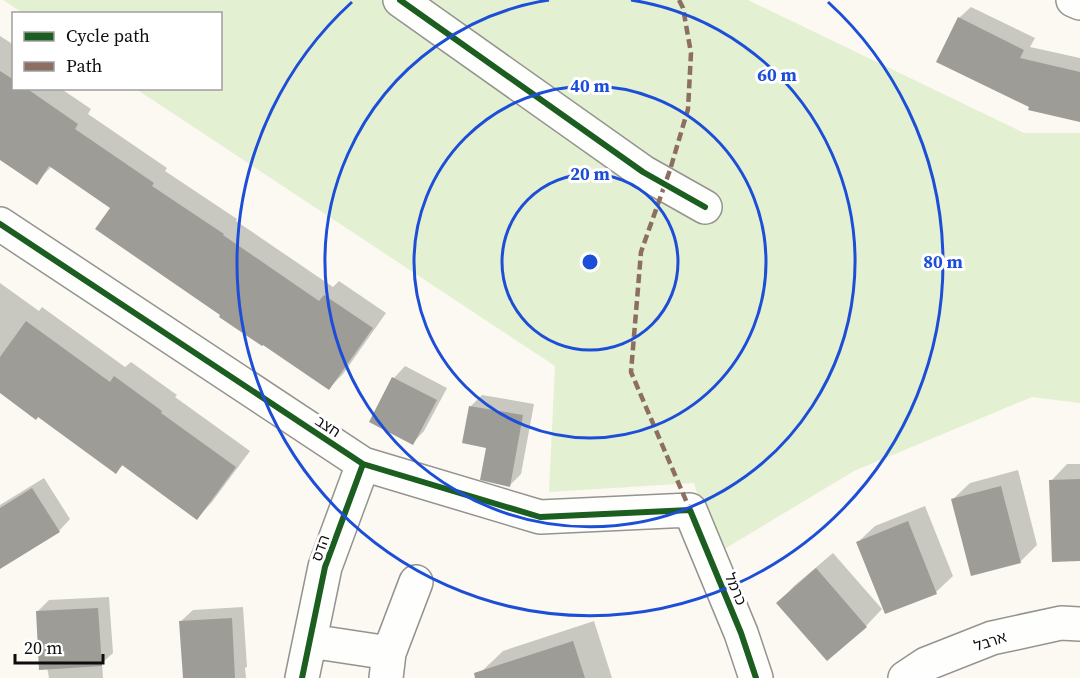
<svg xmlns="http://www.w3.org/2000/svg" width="1080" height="678" font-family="'Source Serif 4','Noto Sans Hebrew',serif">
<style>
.green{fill:#e3f0d1}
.shadow{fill:#0003}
.building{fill:#9e9c97}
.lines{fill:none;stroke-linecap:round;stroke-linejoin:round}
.minor-casing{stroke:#949390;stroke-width:36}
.minor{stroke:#fefefd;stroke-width:33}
.quiet{stroke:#8d6e63;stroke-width:4.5;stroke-dasharray:9 4.5;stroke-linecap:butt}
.cycleway-casing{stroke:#fff;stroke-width:10}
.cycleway{stroke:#1b5e20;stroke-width:6}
.ring{fill:none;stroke:#1d4ed8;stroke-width:3}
.labels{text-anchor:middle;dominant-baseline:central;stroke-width:6;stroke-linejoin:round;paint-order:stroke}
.street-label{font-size:15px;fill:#0d0d0d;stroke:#fff}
.centre{fill:#1d4ed8;stroke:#fff;stroke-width:3}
.ring-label{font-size:18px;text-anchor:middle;font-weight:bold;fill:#1d4ed8;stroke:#fff;stroke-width:6;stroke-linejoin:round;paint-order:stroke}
</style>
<rect width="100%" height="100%" fill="#fbf9f1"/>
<path class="green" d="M3 0H748L1024 133H1080V403L1032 397 854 471 716 554 694 483 549 492 555 366 136 89 220 88V14L23 13Z"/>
<path class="shadow" d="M971 7 1035 38 1030 47 1080 58V121L1030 106 959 18Z
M0 36 14 45V88H60L91 109 88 114 167 168 165 171 237 219 236 221 333 287 339 281 386 313 343 374 329 388 222 314 112 207 52 166 36 183 0 158Z
M0 283 39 311 42 307 125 367 131 362 177 395 175 397 250 451 212 502 197 518 124 464 116 472 38 415 0 391Z
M405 366 447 388 424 431 413 443 394 378Z
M482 395 534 404 521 474 509 486 488 446 471 406Z
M1067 464H1080V559L1051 481Z
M1018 470 1037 545 1020 562 953 499 970 483Z
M44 478 70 519 59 531 0 567V505Z
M925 506 953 576 936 592 858 542 875 526Z
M833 553 882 609 866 626 778 603 794 586Z
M109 597 113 653 102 663 103 678H49L37 612 49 600Z
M243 607 247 667 245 668 246 678H184L181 621 193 610Z
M594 621 612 678H484L482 671 503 651Z"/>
<path class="building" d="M958 17 1024 50 1020 58 1080 72V122L1028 110 1029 107 936 62Z
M0 71 14 80V88H26L78 124 75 129 154 183 152 186 224 234 223 235 319 301 324 295 373 328 329 390 263 345 262 346 219 317 220 315 95 229 110 208 49 166 37 185 0 160Z
M26 321 110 382 114 376 162 411 161 413 236 467 197 520 122 465 116 474 38 417 36 420 0 393V357Z
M392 377 437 400 413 445 369 422Z
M469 406 523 415 510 487 480 480 486 448 462 443Z
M1080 479V561L1052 562 1049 480Z
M1001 486 1021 563 971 576 951 499Z
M32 488 60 532 0 569V508Z
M908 521 937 594 885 614 856 542Z
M816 568 867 627 827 661 776 603Z
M98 608 102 666 39 670 36 611Z
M232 618 235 678H183L179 621Z
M573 641 585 678H475L474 673Z"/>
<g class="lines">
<g class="minor-casing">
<path id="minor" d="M400 0 643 172 705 207
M1073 0 1080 3
M0 224 363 464 540 517 690 510 741 633 756 678
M310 641 389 653
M302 678 325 567 363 464
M386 678 389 653 416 582
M905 678 926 664 992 638 1061 623 1080 624"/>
</g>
<use href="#minor" class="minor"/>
<path class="quiet" d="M679 0 683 8 691 53 688 109 670 170 641 252 631 372 690 510"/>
<g class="cycleway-casing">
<path id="cycleway" d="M400 0 643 172 705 207
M0 224 363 464 540 517 690 510 741 633 756 678
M302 678 325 567 363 464"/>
</g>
<use href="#cycleway" class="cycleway"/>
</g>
<g class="ring">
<circle cx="590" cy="262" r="88"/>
<circle cx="590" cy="262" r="176"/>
<path d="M631 0A265 265 0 1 1 549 0"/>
<path d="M828 2A353 353 0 1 1 352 2"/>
</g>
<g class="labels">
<g class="street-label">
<text transform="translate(328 426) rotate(33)">חצב</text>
<text transform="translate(320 548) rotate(-71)">הדס</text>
<text transform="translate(736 589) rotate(67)">כרמל</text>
<text transform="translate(990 641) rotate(-18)">ארבל</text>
</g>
</g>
<circle cx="590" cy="262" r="9" class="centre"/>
<g class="ring-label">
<text x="777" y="81">60 m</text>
<text x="590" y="92">40 m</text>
<text x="590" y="180">20 m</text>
<text x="943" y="268">80 m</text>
</g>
<rect x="12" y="12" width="210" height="78" fill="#ffffff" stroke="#9e9e9e" stroke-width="1.5"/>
<rect x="24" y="32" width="30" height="9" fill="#1b5e20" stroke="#9e9e9e" stroke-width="1.5"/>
<text x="66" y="42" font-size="18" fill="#0d0d0d">Cycle path</text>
<rect x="24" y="62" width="30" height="9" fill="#8d6e63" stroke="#9e9e9e" stroke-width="1.5"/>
<text x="66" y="72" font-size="18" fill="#0d0d0d">Path</text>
<path d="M15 654v9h88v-9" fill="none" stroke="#0d0d0d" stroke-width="3"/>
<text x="24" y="654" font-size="18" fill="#0d0d0d" stroke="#ffffff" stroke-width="4.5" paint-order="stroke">20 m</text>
</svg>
